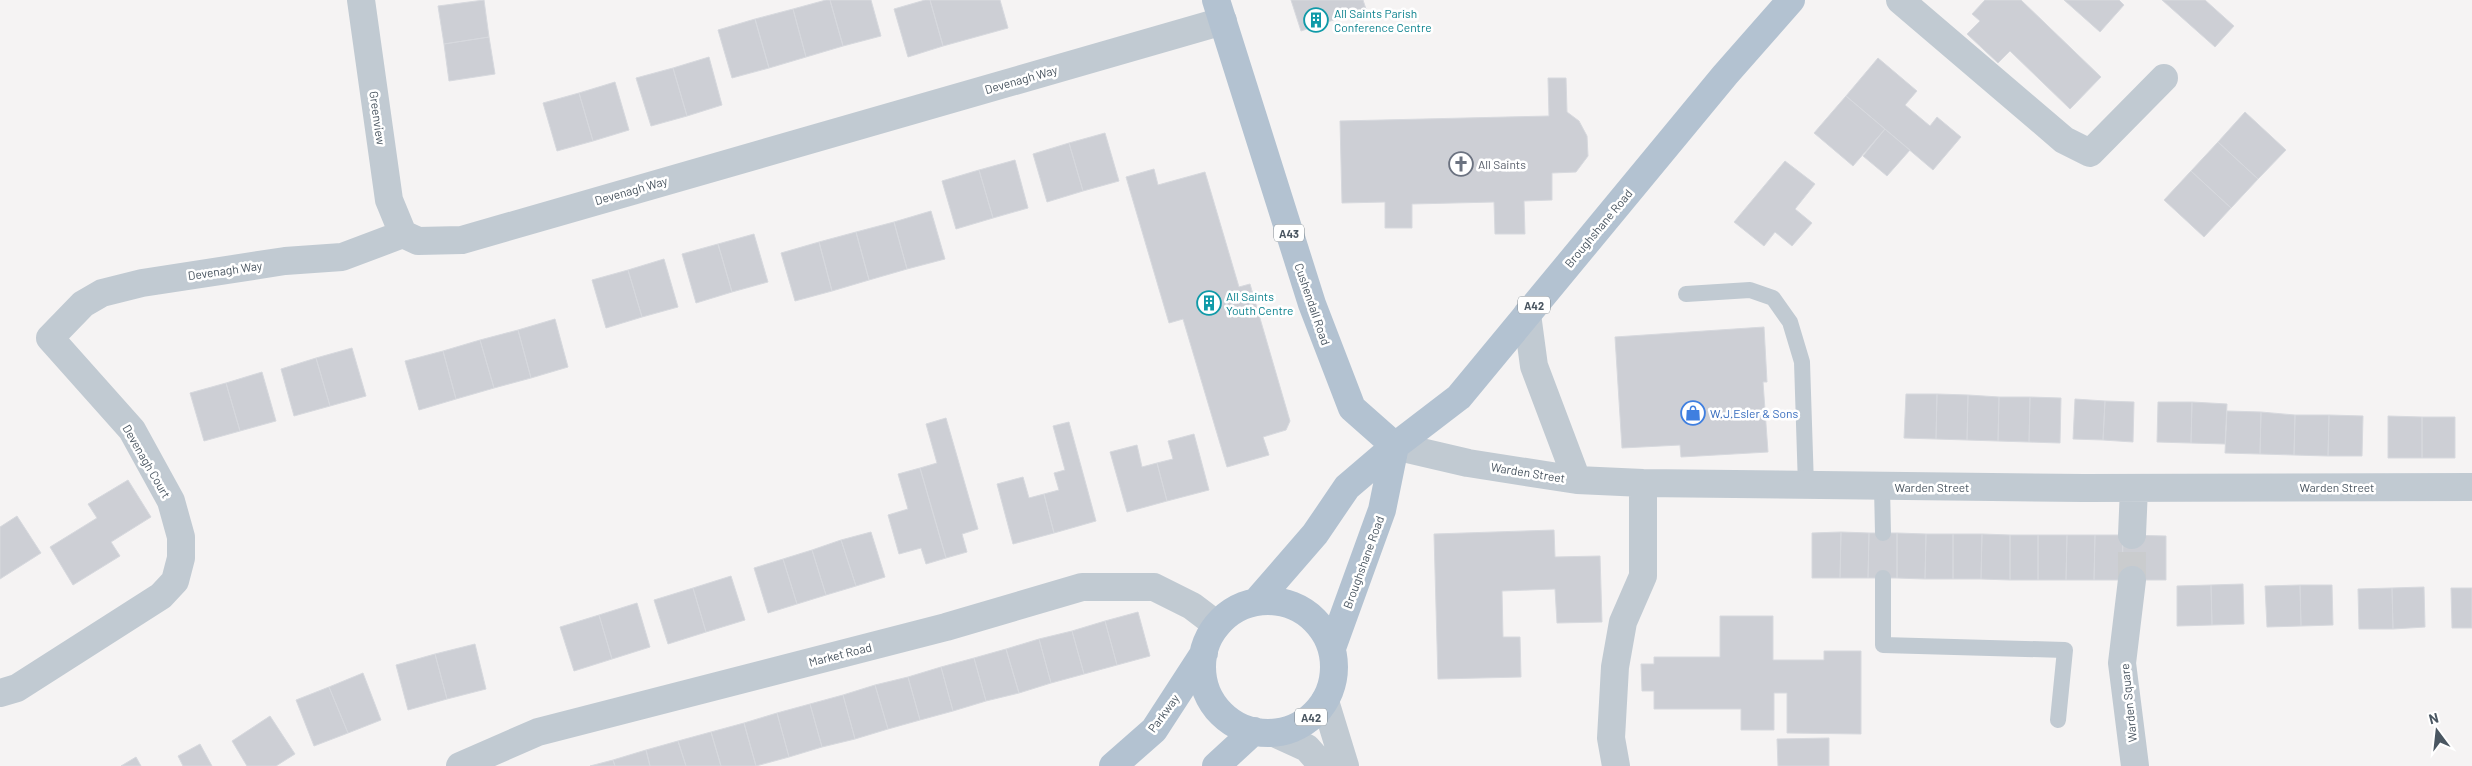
<svg xmlns="http://www.w3.org/2000/svg" width="2472" height="766" font-family="Barlow,sans-serif">
<style>
.building{fill:#cdcfd5;stroke:#d7d9de}
.lines{fill:none;stroke-linecap:round;stroke-linejoin:round}
.minor-tunnel{stroke:#caccce;stroke-width:28;stroke-dasharray:28 14;stroke-linecap:butt}
.service{stroke:#c1cad2;stroke-width:16}
.minor{stroke:#c1cad2;stroke-width:28}
.tertiary{stroke:#c1cad2;stroke-width:28}
.primary{stroke:#b3c2d1;stroke-width:28}
.labels{text-anchor:middle;dominant-baseline:central;stroke-width:5;stroke-linejoin:round;paint-order:stroke}
.shield{fill:#fff;stroke:#808990;stroke-width:1}
.shield-label{font-size:11px;font-weight:bold;fill:#4a5661}
.culture-label{font-size:12px;fill:#0d838f;stroke:#fff;text-anchor:start}
.street-label{font-size:12px;fill:#4a5661;stroke:#fff}
.worship-label{font-size:12px;fill:#5b616d;stroke:#fff;text-anchor:start}
.shop-label{font-size:12px;fill:#366cbe;stroke:#fff;text-anchor:start}
</style>
<rect width="100%" height="100%" fill="#f5f3f3"/>
<path class="building" d="M484 0 489 37 444 44 438 6Z
M826 0H830L843 46 806 57 793 9Z
M830 0H871L881 36 843 46Z
M925 0H930L943 46 908 57 894 9Z
M930 0H1000L1008 28 943 46Z
M1291 0H1363L1366 9 1301 31Z
M1985 0H2021L2101 77 2070 109 2010 51 1998 63 1967 34 1980 21 1972 14Z
M2064 0H2119L2124 5 2100 32Z
M2162 0H2205L2234 26 2215 47Z
M793 9 806 57 769 68 755 19Z
M755 19 769 68 732 78 718 30Z
M489 37 495 74 449 81 444 44Z
M709 57 722 105 687 116 673 68Z
M1878 58 1917 91 1905 105 1930 126 1937 117 1961 137 1933 170 1846 96Z
M673 68 687 116 651 126 636 78Z
M1548 78H1566L1567 112 1579 121 1587 136 1588 156 1576 172 1552 173V200L1524 201 1525 234H1495L1494 202 1412 204V228H1385V202L1342 203 1340 121 1549 116Z
M615 82 629 130 593 141 579 93Z
M579 93 593 141 557 151 543 103Z
M1846 96 1885 129 1853 166 1814 133Z
M2245 112 2286 150 2258 179 2218 142Z
M1885 129 1910 150 1887 176 1863 156Z
M1105 133 1119 181 1083 191 1069 143Z
M2218 142 2258 179 2231 208 2191 171Z
M1069 143 1083 191 1047 202 1033 154Z
M1015 160 1028 208 993 218 979 170Z
M1785 161 1815 184 1795 209 1812 223 1792 246 1775 232 1764 246 1734 222Z
M1154 169 1158 185 1205 172 1239 287 1250 284 1290 421 1286 430 1263 437 1269 455 1227 467 1183 319 1169 323 1126 177Z
M979 170 993 218 956 229 942 181Z
M2191 171 2231 208 2204 237 2164 200Z
M931 211 945 259 907 269 894 222Z
M894 222 907 269 869 280 856 232Z
M856 232 869 280 832 291 819 242Z
M754 234 768 282 732 292 718 244Z
M819 242 832 291 795 301 781 253Z
M718 244 732 292 696 303 682 254Z
M664 259 678 307 642 317 628 270Z
M628 270 642 317 606 328 592 280Z
M555 319 568 367 531 378 518 330Z
M1764 327 1767 382H1763L1768 452 1681 457 1680 445 1622 448 1615 337Z
M518 330 531 378 494 388 480 340Z
M480 340 494 388 456 399 443 351Z
M352 348 366 396 330 406 316 358Z
M443 351 456 399 419 410 405 361Z
M316 358 330 406 294 416 281 369Z
M262 372 276 421 240 431 226 383Z
M226 383 240 431 204 441 190 393Z
M1906 394H1937L1936 439 1904 438Z
M1937 394 1968 395 1967 440 1936 439Z
M1968 395 1999 397 1998 441 1967 440Z
M1999 397H2030L2029 442 1998 441Z
M2030 397 2061 398 2060 443 2029 442Z
M2075 399 2105 401 2103 440 2073 439Z
M2105 401 2134 402 2133 442 2103 440Z
M2158 402H2192L2191 443 2157 442Z
M2192 402 2227 404 2225 444 2191 443Z
M2227 411 2261 412 2260 454 2225 453Z
M2261 412 2295 415 2294 455 2260 454Z
M2295 415H2329L2328 456 2294 455Z
M2329 415 2363 416 2362 456H2328Z
M2388 416 2422 417V458H2388Z
M2422 417H2455V458H2422Z
M946 418 978 529 962 534 967 552 946 558 920 468 937 463 926 424Z
M1069 422 1096 521 1054 533 1044 494 1059 490 1054 473 1065 470 1053 426Z
M1194 434 1209 490 1167 501 1157 463 1173 459 1168 441Z
M1137 445 1142 467 1157 463 1167 501 1127 512 1110 452Z
M920 468 946 558 926 564 921 548 899 554 888 515 908 509 898 474Z
M1023 477 1029 498 1044 494 1054 533 1013 544 997 484Z
M128 480 151 517 111 542 120 556 73 585 50 547 97 518 88 504Z
M17 516 41 553 0 579V527Z
M1554 530 1555 557 1600 556 1602 622 1557 623 1555 589 1502 591 1503 637H1520L1521 677 1438 679 1434 534Z
M871 532 885 577 856 586 841 540Z
M1841 532 1840 578H1812V533Z
M1841 532 1869 533 1868 578H1840Z
M1869 533H1897V578H1868Z
M1897 533 1926 534 1925 579 1897 578Z
M1926 534H1953V579H1925Z
M1953 534H1982L1981 579H1953Z
M1982 534 2010 535V580L1981 579Z
M2010 535H2038V580H2010Z
M2038 535H2067L2066 580H2038Z
M2067 535H2095L2094 580H2066Z
M2095 535H2123L2122 580H2094Z
M2123 535 2166 536V580H2122Z
M841 540 856 586 826 595 812 550Z
M812 550 826 595 797 604 783 559Z
M783 559 797 604 768 613 754 568Z
M731 576 745 620 706 632 693 588Z
M2243 584 2244 624 2212 625 2211 585Z
M2211 585 2212 625 2177 626V586Z
M2300 585H2332L2333 625 2301 626Z
M2300 585 2301 626 2267 627 2265 586Z
M2424 587 2425 627 2393 629 2392 588Z
M693 588 706 632 668 644 654 600Z
M2392 588 2393 629H2359L2358 589Z
M2451 588H2472V628H2452Z
M637 603 650 647 612 659 599 615Z
M1138 612 1150 656 1117 665 1105 621Z
M599 615 612 659 574 671 560 627Z
M1720 616H1773V660H1824V651H1861V734L1787 733V693H1774V730H1741V709H1654V691H1642L1641 664H1654V657H1720Z
M1105 621 1117 665 1084 674 1072 631Z
M1072 631 1084 674 1051 683 1039 639Z
M1039 639 1051 683 1019 693 1006 649Z
M475 644 486 689 447 699 435 654Z
M1006 649 1019 693 986 701 974 658Z
M435 654 447 699 408 710 396 665Z
M974 658 986 701 953 711 941 667Z
M941 667 953 711 920 720 908 677Z
M363 673 381 720 348 733 329 687Z
M908 677 920 720 888 729 875 685Z
M875 685 888 729 855 739 843 695Z
M329 687 348 733 314 746 296 700Z
M843 695 855 739 822 747 810 704Z
M810 704 822 747 789 757 777 713Z
M777 713 789 757 756 766 744 723Z
M270 716 295 754 276 766H247L232 741Z
M744 723 756 766H721L711 732Z
M711 732 721 766H686L678 741Z
M1829 738V766H1778L1777 739Z
M678 741 686 766H650L646 750Z
M200 744 212 766H183L178 756Z
M646 750 650 766H615L613 760Z
M136 757 141 766H121Z
M613 760 615 766H590Z"/>
<g class="lines">
<path class="minor-tunnel" d="M2132 580V535"/>
<path class="service" d="M1686 294 1750 290 1773 298 1790 322 1802 362 1806 486
M1882 487 1883 533
M1883 578V645L2065 650 2058 720"/>
<path class="minor" d="M361 0 389 200 403 234
M1900 0 2064 140 2090 153 2164 78
M1527 314 1534 366 1577 480
M1395 446 1468 463 1577 480 1643 483 2084 488 2472 487
M2132 535 2134 488
M2132 580 2122 663 2135 766
M0 693 17 688 161 596 175 581 181 558V537L171 501 132 430 50 338 83 304 102 293 142 283 285 261 342 257 403 234 418 241 462 240 1223 21
M460 766 538 732 946 627 1082 587H1154L1192 606 1217 625
M1616 766 1611 738 1615 667 1623 622 1643 576V483"/>
<path class="tertiary" d="M1325 701 1345 766
M1274 733 1307 748 1323 766"/>
<path class="primary" d="M1216 0 1312 304 1352 408 1395 446
M1202 667a66 66 0 1 1 132 0a66 66 0 1 1-132 0Z
M1256 602 1315 534 1347 487 1395 446 1459 397 1725 75 1791 0
M1332 648 1382 510 1395 446
M1113 766 1154 730 1204 653
M1216 766 1254 731"/>
</g>
<defs>
<g id="building-ring" transform="scale(1.25)"><circle r="9.5" fill="#fff" stroke="#0f9aa8" stroke-width="1.5"/><path d="M-4-6H4V6H1V3H-1V6H-4ZM-2.5-4.3h1.7v1.8h-1.7ZM.8-4.3h1.7v1.8H.8ZM-2.5-1h1.7V.8h-1.7ZM.8-1h1.7V.8H.8Z" fill="#0f9aa8"/></g>
<g id="church-ring" transform="scale(1.25)"><circle r="9.5" fill="#fff" stroke="#6b7280" stroke-width="1.5"/><path d="M-1.2-6h2.4v3.5h3.3v2.4h-3.3V6h-2.4V-.1h-3.3v-2.4h3.3Z" fill="#6b7280"/></g>
<g id="shop-ring" transform="scale(1.25)"><circle r="9.5" fill="#fff" stroke="#3f7fe0" stroke-width="1.5"/><path d="M-5-2.5h2.3a2.7 3.5 0 0 1 5.4 0H5L5.5 6h-11ZM-1.5-2.5h3a1.5 2.3 0 0 0-3 0Z" fill="#3f7fe0"/></g>
</defs>
<g fill-rule="evenodd">
<use href="#building-ring" x="1316" y="20"/>
<use href="#church-ring" x="1461" y="164"/>
<use href="#building-ring" x="1209" y="303"/>
<use href="#shop-ring" x="1693" y="413"/>
</g>
<g class="labels">
<g class="shield">
<rect x="1274" y="224.5" width="30" height="17" rx="4"/>
<rect x="1518" y="296.5" width="32" height="17" rx="4"/>
<rect x="1295" y="708.5" width="32" height="17" rx="4"/>
</g>
<g class="shield-label">
<text x="1289" y="233">A43</text>
<text x="1534" y="305">A42</text>
<text x="1311" y="717">A42</text>
</g>
<g class="culture-label">
<text x="1334" y="13">All Saints Parish<tspan x="1334" dy="14">Conference Centre</tspan></text>
<text x="1226" y="296">All Saints<tspan x="1226" dy="14">Youth Centre</tspan></text>
</g>
<g class="street-label">
<text transform="translate(1021 79) rotate(-16)">Devenagh Way</text>
<text transform="translate(378 118) rotate(82)">Greenview</text>
<text transform="translate(631 190) rotate(-16)">Devenagh Way</text>
<text transform="translate(1598 228) rotate(-50)">Broughshane Road</text>
<text transform="translate(225 270) rotate(-8)">Devenagh Way</text>
<text transform="translate(1313 304) rotate(71)">Cushendall Road</text>
<text transform="translate(147 461) rotate(60)">Devenagh Court</text>
<text transform="translate(1528 472) rotate(9)">Warden Street</text>
<text x="1932" y="487">Warden Street</text>
<text x="2337" y="487">Warden Street</text>
<text transform="translate(1363 562) rotate(-70)">Broughshane Road</text>
<text transform="translate(840 654) rotate(-14)">Market Road</text>
<text transform="translate(2128 703) rotate(-96)">Warden Square</text>
<text transform="translate(1163 713) rotate(-54)">Parkway</text>
</g>
<g class="worship-label">
<text x="1478" y="164">All Saints</text>
</g>
<g class="shop-label">
<text x="1710" y="413">W.J.Esler &amp; Sons</text>
</g>
</g>
<g transform="translate(2437 731) rotate(345)" stroke="#ffffff" stroke-width="4" paint-order="stroke">
<path d="M0-4L9 19L0 12L-9 19Z" fill="#4a5661"/>
<text y="-8" font-size="14" font-weight="bold" text-anchor="middle" fill="#4a5661">N</text>
</g>
</svg>
